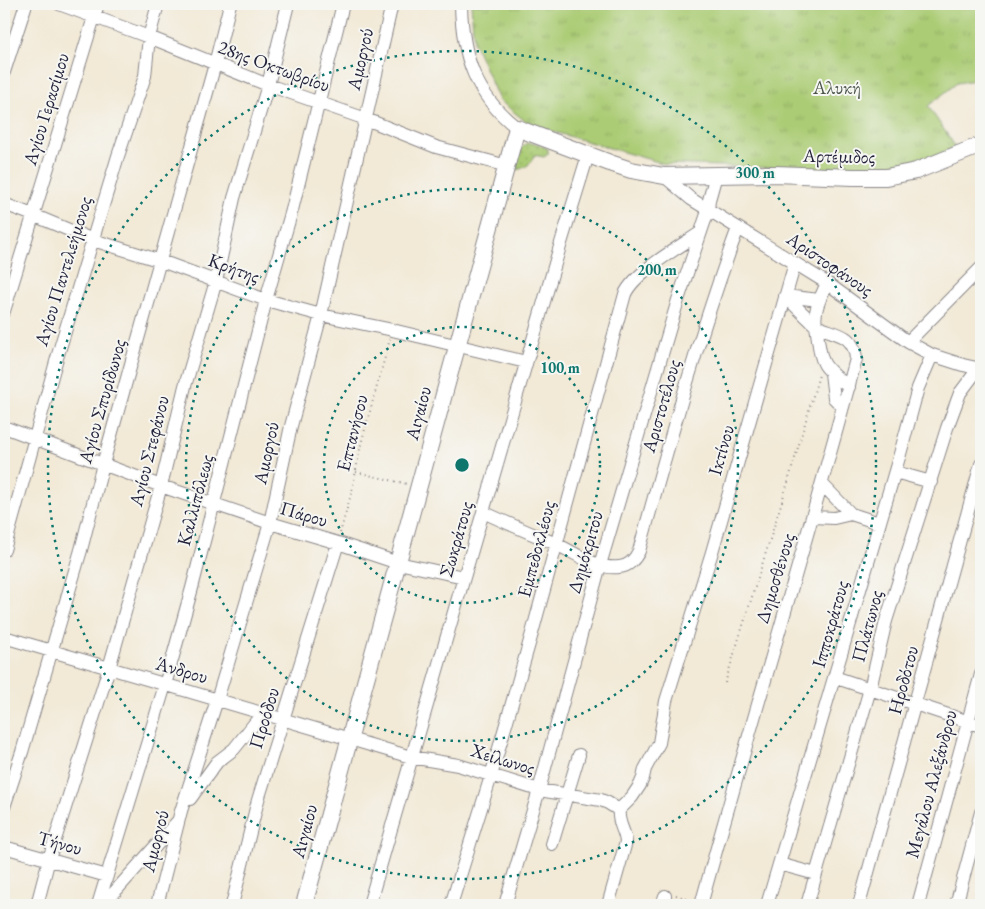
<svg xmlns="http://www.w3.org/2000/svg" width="985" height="909" font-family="'EB Garamond',serif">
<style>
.grass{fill:url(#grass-dots);stroke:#667758}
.park{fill:url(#park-tufts);stroke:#667758}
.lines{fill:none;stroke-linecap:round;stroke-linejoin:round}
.minor-casing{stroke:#8a8688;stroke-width:14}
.major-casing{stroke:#8a8688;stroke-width:18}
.path{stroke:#8a8688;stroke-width:2;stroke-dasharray:1 4;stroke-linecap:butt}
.minor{stroke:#fff;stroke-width:12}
.major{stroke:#fff;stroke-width:16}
.ring{fill:none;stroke:#0f766e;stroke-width:2.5;stroke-dasharray:2.5 5}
.labels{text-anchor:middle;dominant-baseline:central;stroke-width:4;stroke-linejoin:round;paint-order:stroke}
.street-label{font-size:19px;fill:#22223b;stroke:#f6f6f2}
.park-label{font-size:19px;fill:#4b554c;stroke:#f6f6f2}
.centre{fill:#0f766e;stroke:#f6f6f2;stroke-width:2.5}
.ring-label{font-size:15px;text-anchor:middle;font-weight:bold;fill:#0f766e;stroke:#f6f6f2;stroke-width:4;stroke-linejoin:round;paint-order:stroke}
</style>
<defs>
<pattern id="grass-dots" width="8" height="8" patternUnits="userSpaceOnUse" patternTransform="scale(1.25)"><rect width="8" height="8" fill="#abcc75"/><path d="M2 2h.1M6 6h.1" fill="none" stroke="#93af66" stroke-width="1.8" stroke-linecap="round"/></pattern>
<pattern id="park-tufts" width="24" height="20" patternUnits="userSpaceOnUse" patternTransform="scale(1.25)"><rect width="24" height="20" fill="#abcc75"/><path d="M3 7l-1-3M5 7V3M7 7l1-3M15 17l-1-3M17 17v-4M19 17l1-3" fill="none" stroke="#93af66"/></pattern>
</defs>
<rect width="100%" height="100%" fill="#f6f6f2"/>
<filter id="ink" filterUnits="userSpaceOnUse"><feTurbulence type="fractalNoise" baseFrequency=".02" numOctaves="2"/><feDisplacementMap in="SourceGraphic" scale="10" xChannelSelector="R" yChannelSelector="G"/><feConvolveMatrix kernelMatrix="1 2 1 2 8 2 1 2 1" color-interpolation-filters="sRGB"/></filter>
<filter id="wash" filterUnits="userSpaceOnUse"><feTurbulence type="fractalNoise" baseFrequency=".0096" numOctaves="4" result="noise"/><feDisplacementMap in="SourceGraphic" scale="20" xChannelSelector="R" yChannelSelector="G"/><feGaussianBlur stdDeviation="1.12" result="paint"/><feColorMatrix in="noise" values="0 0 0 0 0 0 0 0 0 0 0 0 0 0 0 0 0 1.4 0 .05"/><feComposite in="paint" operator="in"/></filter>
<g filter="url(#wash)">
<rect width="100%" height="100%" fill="#f2e9d6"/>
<path class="grass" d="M527 143 538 144 548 149V154L544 157 534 155C531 165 524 169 514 170L519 150Z"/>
<path class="park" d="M471 4H981V79L957 83 928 106 955 146 923 164 835 170 665 164 530 125 499 100 474 43Z"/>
</g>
<g filter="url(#ink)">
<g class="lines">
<g class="minor-casing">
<path id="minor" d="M59 4 149 37 268 85 366 119 436 147 507 166
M461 4C462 56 475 95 517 128
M4 72 26 4
M664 176 691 199 827 283 908 342 932 355 963 365 981 369
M4 204 33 215 93 240 161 261 266 300 321 315 388 329 526 362
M785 296 816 326C822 362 817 363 849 387
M785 296 819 300
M4 311 98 4
M908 342 981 268
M831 373 834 398 843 407
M4 427 161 486 270 523 338 543 398 563 464 577
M895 472 931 482
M822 484 851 514 879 523
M483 512C507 523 530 533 554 543 574 552 597 570 619 567 628 567 635 559 639 551 669 443 699 334 738 228
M813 517 834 518 851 514
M4 550 57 358 118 156 145 76 149 37 158 4
M4 637 411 757 458 765 539 790 601 800 608 803 619 810C617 823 625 830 626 842L608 905
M834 677 981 726
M190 799 217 762 234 749 262 714
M4 807 22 752 81 550 103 464 215 64 230 4
M619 810 632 797 640 785 643 778 645 769 659 743 666 701 712 552 795 263
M552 844 579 755
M4 847 107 876
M779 864 816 874
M37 905 49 859 109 668 161 486 185 386 216 281 234 198 268 85 288 4
M98 905 165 685 192 588 266 300 292 210 343 4
M103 905 178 821
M157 905 181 811 217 700 270 523 291 426 321 315 392 4
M232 905 258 800 338 543
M369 905 561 243 588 155
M451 905 491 776 531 637 625 294C635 272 679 247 700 233
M505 905 539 790 600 565 678 300 708 211 709 200 716 175
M662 905 665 896
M701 905C751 723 807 542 856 359 854 333 836 335 816 326 813 310 821 297 827 283
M767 905 900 454 918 388 932 355
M807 905 870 689 886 621 947 428 960 393 981 365
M859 905 981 464
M918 905 981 674
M956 905 981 812"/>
</g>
<g class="major-casing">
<path id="major" d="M304 905 517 128 610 163 631 170 664 176 775 174 853 177H886L916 171 981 145"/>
</g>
<path class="path" d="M356 472 407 484
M340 533 352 491 361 444 390 339
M725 683 788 482 819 375
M676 895 690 900"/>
<use href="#minor" class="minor"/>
<use href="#major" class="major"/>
</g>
</g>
<g class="ring">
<circle cx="462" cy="465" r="138"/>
<circle cx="462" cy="465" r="276"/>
<circle cx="462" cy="465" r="414"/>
</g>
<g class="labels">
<g class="street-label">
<text transform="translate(360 59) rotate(-77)">Αμοργού</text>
<text transform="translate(274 66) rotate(20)">28ης Οκτωβρίου</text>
<text transform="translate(46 109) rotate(-73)">Αγίου Γερασίμου</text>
<text transform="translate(839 156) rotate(1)">Αρτέμιδος</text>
<text transform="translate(830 264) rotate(34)">Αριστοφάνους</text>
<text transform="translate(234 268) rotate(20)">Κρήτης</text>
<text transform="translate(63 271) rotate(-73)">Αγίου Παντελεήμονος</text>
<text transform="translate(102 401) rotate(-74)">Αγίου Σπυρίδωνος</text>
<text transform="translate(661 406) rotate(-74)">Αριστοτέλους</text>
<text transform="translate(418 413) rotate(-75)">Αιγαίου</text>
<text transform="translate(352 433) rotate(-76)">Επτανήσου</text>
<text transform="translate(721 450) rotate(-74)">Ικτίνου</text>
<text transform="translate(149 451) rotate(-76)">Αγίου Στεφάνου</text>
<text transform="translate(266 453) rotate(-78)">Αμοργού</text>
<text transform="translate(195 500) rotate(-75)">Καλλιπόλεως</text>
<text transform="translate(304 514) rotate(16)">Πάρου</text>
<text transform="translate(456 539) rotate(-74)">Σωκράτους</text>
<text transform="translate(536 549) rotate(-75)">Εμπεδοκλέους</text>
<text transform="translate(585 552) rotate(-74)">Δημόκριτου</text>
<text transform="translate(775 578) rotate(-73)">Δημοσθένους</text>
<text transform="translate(830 624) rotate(-74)">Ιπποκράτους</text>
<text transform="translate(867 626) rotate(-75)">Πλάτωνος</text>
<text transform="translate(182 670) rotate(16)">Άνδρου</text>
<text transform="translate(903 680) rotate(-75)">Ηροδότου</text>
<text transform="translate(264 718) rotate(-73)">Προόδου</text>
<text transform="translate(503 759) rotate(17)">Χείλωνος</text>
<text transform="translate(931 784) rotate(-75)">Μεγάλου Αλεξάνδρου</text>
<text transform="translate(304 831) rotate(-75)">Αιγαίου</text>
<text transform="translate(155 841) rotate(-76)">Αμοργού</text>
<text transform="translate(60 843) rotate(15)">Τήνου</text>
</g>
<g class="park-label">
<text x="837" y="87">Αλυκή</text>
</g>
</g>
<circle cx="462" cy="465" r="8" class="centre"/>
<g class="ring-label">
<text x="755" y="178">300 m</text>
<text x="657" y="275">200 m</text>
<text x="560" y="373">100 m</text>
</g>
<rect width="985" height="909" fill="none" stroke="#f6f6f2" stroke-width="20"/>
</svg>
